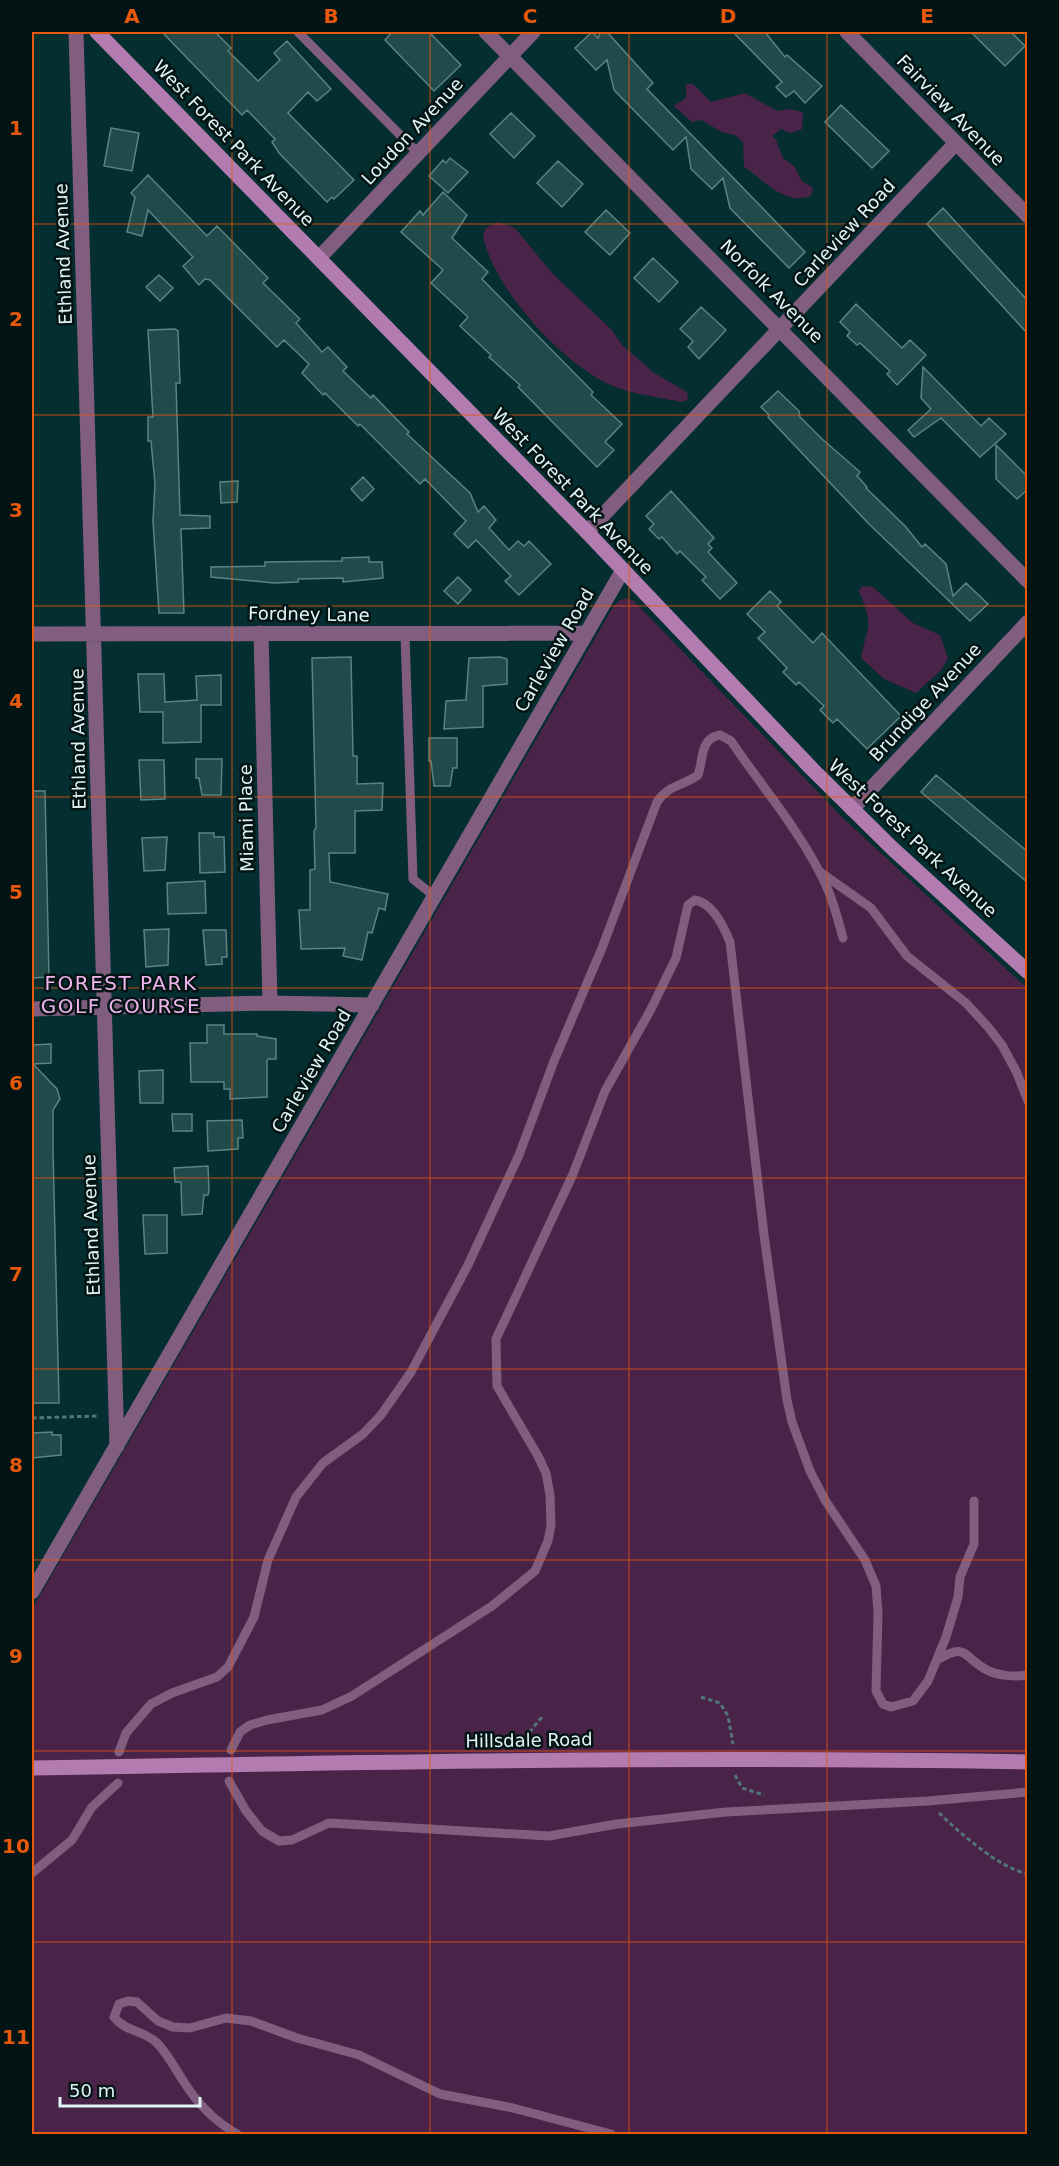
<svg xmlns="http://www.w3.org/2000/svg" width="1059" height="2166" font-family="'DejaVu Sans',sans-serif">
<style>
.green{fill:#492348}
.building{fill:#234a4b;stroke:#5b8383;stroke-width:1.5}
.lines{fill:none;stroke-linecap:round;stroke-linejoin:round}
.path{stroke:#547677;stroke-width:3;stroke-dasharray:4.5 3;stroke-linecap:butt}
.service{stroke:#815e7f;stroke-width:9}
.minor{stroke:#815e7f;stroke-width:15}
.secondary{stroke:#b37cb0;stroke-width:15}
.grid{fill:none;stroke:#e8590c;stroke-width:1.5;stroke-opacity:0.55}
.labels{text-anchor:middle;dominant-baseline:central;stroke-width:5;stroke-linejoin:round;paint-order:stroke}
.street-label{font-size:18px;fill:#e1f5f6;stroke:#041414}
.neighbourhood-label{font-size:20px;letter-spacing:1.5px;fill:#f0b5ed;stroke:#041414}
.neatline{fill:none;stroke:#e8590c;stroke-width:2}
.grid-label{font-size:20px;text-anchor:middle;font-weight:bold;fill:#e8590c}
</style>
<rect width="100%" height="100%" fill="#042e2f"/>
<path class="green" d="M686 84H693L711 102 745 93 777 111 790 109 803 112 802 129 791 133 781 129 772 136 776 140 783 158 795 167 802 181 813 188 811 196C784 206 765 180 744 167L743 142 735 135 721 132 702 120 692 122 674 106 686 98Z
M498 222 515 228 553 274 611 329 622 345 654 373 687 392 688 400 681 402C659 397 634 395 613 386 564 366 493 288 483 236L486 228Z
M862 586 873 587 913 623 940 635 948 658 941 670 916 693 884 679 861 658C868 622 874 628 859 591Z
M627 598 634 601 843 818 1027 988V2134H32V1609L613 607 620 600Z"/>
<path class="building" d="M162 32H215L231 48 228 51 258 81 280 60 274 53 287 41 331 89 317 101 308 92 288 113 354 180 334 199 332 197 327 202 279 153 272 142 275 139 247 110 242 115Z
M392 32H429L461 65 434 91 385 40Z
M592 32 598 38 601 32H607L653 83 647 89 805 252 789 268 730 208 723 178 712 189 691 169 686 137 673 150 614 90 607 60 596 70 575 48Z
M733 32H765L785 57 787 55 822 86 805 103 794 91 786 97 776 87 782 82Z
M971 32H1011L1025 46 1005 66Z
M841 105 889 151 872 168 825 122Z
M511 113 535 136 514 158 490 134Z
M111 128 139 133 132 171 104 166Z
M450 158 468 172 448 193 429 176 443 160 446 163Z
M558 161 583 184 562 207 537 183Z
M148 175 207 236 217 226 268 278 263 283 300 319 296 323 322 352 328 347 347 367 343 371 371 398 373 395 409 432 407 434 470 493 478 512 484 506 496 520 489 528 509 550 518 541 524 546 529 541 551 564 519 595 505 581 511 576 476 540 468 548 454 534 466 521 425 479 420 484 360 424 358 426 325 393 323 395 302 373 309 364 284 340 277 347 210 280 205 279 199 285 183 266 193 257 148 210 142 236 127 232 135 197 131 193Z
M443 192 467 215 452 238 488 272 482 279 593 392 591 395 622 424 605 442 614 450 597 467 518 387 520 385 489 357 491 355 460 326 468 317 431 283 443 270 401 232 420 211 423 215Z
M943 208 1028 301V334L927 224Z
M606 210 630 233 610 255 585 232Z
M653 258 678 282 659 302 634 278Z
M159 275 173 288 160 301 146 287Z
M856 304 902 348 910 340 926 355 897 385 887 374 890 371 860 343 857 345 847 336 850 332 840 322Z
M701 307 726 330 699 359 688 347 693 341 680 329Z
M175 329 178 331 180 383H176L180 515 210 516V528L181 529 184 613H159L153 521 155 484 151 441H148V417H153L148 330Z
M923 367 981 426 989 418 1006 434 980 457 941 418 914 437 908 430 931 409 921 398Z
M778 391 799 411 800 417 822 439 860 472 857 476 867 487 866 488 905 526 922 547 925 544 946 564 953 596 966 583 988 604 970 621 868 523 768 417 769 415 761 407Z
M996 445 1028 477V489L1017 499 996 479Z
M363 477 374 489 362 501 351 489Z
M238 481 237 502 221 503 220 482Z
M671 491 714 538 708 544 712 548 708 552 737 583 720 599 702 580 706 577 680 551 677 554 662 537 659 539 649 529 654 524 646 516Z
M369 557V562H382L383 578 343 582V578L298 579V582L274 583 211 577V567L265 566V562L342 561V558Z
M458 577 471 590 458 604 444 591Z
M770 591 781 602 777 606 813 643 822 633 901 716 867 749 837 719 833 723 820 710 824 706 799 682 796 685 783 672 787 668 758 638 765 632 747 614Z
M351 657 353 756H357V784L383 783 382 810 355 811V853H329L330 882 388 894 385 910 379 908 372 933 368 932 362 960 343 956 345 948 301 949 299 910H310V870L315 869 314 831 316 828 312 658Z
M500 657 507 659V684L483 686V727L444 729 446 701 466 700 469 658Z
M138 674H164L165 702 197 700 196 676 221 675V705H201V742L163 743V712H140Z
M429 738H457V768H453L450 786H434L431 761H429Z
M196 759H222L221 795H202L199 778H196Z
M139 760H164L165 799 141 800Z
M936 775 1028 852V883L921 792Z
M32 791H45L49 977 32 978Z
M199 833H214V837H224L225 872 200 873Z
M167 837 165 870 144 871 142 838Z
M205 881 206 913 168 914 167 883Z
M169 929 168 965 146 967 144 930Z
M203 930H226L227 957H222V964L206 965Z
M207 1025H224V1034H257V1036L276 1039V1059H268L267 1061V1097L230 1099V1089H224V1082H191L190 1043H207Z
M51 1044V1063L33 1064 57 1089 60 1099 53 1110V1150L59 1403H32V1045Z
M163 1070V1103H140L139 1071Z
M172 1114H192V1131H173Z
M242 1120 243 1138H238V1149L208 1151 207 1121Z
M208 1166 209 1190 208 1195H204L202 1214 182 1215 181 1182H175L174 1168Z
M143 1215H167V1253L145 1254Z
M52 1432V1435H61V1455L32 1458V1433Z"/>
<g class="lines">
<path class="path" d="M32 1418 97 1416
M701 1697 720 1703 728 1716 733 1744
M520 1744 542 1717
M735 1775 742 1788 764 1795
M939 1813C960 1833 999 1868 1028 1874"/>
<path class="service" d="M298 32 418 153
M405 635 413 879 434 896
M820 872 871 908 907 956 966 1003 988 1027 1002 1045 1016 1071 1028 1101
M937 1660C967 1642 962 1656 985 1669 997 1676 1015 1677 1028 1675
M231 1750 240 1732 250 1725 267 1720 322 1710 352 1696 492 1606 535 1571 548 1541 551 1525 550 1495 546 1473 538 1456 497 1386 496 1339 573 1174 605 1091 650 1011 676 958 688 905 695 900C713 903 724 927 730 942L764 1235 787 1400 792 1422 810 1471 825 1500 865 1560 876 1586 878 1613 876 1691 883 1704 891 1707 913 1701 928 1681 946 1637 958 1597 960 1577 974 1544V1501
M119 1752 126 1733 151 1704 172 1693 217 1677 228 1667 254 1617 268 1560 296 1497 323 1463 363 1434 381 1415 411 1372 468 1265 519 1155 554 1061 602 948 657 802C668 785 683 786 698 775 704 759 699 739 720 735L731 741C760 784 796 826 820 873 831 893 837 916 843 938
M229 1781 246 1811 262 1831 279 1841 292 1840 329 1823 549 1836 617 1824 726 1812 928 1801 1028 1792
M32 1873 72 1840 92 1807 118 1783
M237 2134C216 2122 197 2103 184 2082 175 2069 168 2054 157 2043 144 2030 125 2032 114 2017L119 2004 128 2001 137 2002 158 2021 173 2027 190 2028 226 2018 251 2021 297 2038 359 2055 440 2094 513 2108 611 2134"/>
<path class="minor" d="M76 32 117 1446
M486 32 1028 581
M847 32 1028 216
M319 258 533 32
M587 532 956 143
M261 633 270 1003
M32 634 586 633
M852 809 1028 622
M32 1009 270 1003 372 1005
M32 1592 623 570"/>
<path class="secondary" d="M97 32 587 532 812 769 892 848 1028 972
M32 1768C364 1762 695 1756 1028 1762"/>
</g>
<path class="grid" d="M232 32V2134M430 32V2134M629 32V2134M827 32V2134M32 224H1028M32 415H1028M32 606H1028M32 797H1028M32 988H1028M32 1178H1028M32 1369H1028M32 1560H1028M32 1751H1028M32 1942H1028"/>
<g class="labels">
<g class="street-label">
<text transform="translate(951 110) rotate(46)">Fairview Avenue</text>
<text transform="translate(412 131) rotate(-47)">Loudon Avenue</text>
<text transform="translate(234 143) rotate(46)">West Forest Park Avenue</text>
<text transform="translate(844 233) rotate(-47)">Carleview Road</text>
<text transform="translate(63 254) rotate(-92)">Ethland Avenue</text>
<text transform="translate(772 291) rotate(45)">Norfolk Avenue</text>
<text transform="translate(573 491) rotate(46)">West Forest Park Avenue</text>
<text transform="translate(309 614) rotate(1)">Fordney Lane</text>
<text transform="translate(554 650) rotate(-60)">Carleview Road</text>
<text transform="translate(925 702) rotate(-47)">Brundige Avenue</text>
<text transform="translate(78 739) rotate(-91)">Ethland Avenue</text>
<text transform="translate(246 818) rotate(-91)">Miami Place</text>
<text transform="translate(913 838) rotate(43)">West Forest Park Avenue</text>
<text transform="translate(311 1071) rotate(-60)">Carleview Road</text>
<text transform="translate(91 1225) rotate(-92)">Ethland Avenue</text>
<text transform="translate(529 1740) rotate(-1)">Hillsdale Road</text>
</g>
<g class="neighbourhood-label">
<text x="121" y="983">FOREST PARK<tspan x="121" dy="23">GOLF COURSE</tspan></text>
</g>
</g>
<rect width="1059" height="2166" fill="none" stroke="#041414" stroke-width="66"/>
<path d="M60 2097v9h140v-9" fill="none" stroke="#e1f5f6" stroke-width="3"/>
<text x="69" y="2097" font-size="18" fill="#e1f5f6" stroke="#041414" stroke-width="4.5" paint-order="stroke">50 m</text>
<rect x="33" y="33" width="993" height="2100" class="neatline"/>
<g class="grid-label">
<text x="132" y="23">A</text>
<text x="331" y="23">B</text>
<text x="530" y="23">C</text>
<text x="728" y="23">D</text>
<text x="927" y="23">E</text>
<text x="16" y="135">1</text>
<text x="16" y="326">2</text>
<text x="16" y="517">3</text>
<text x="16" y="708">4</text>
<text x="16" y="899">5</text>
<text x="16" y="1090">6</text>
<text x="16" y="1281">7</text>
<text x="16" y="1472">8</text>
<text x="16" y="1663">9</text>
<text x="16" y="1853">10</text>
<text x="16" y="2044">11</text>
</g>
</svg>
